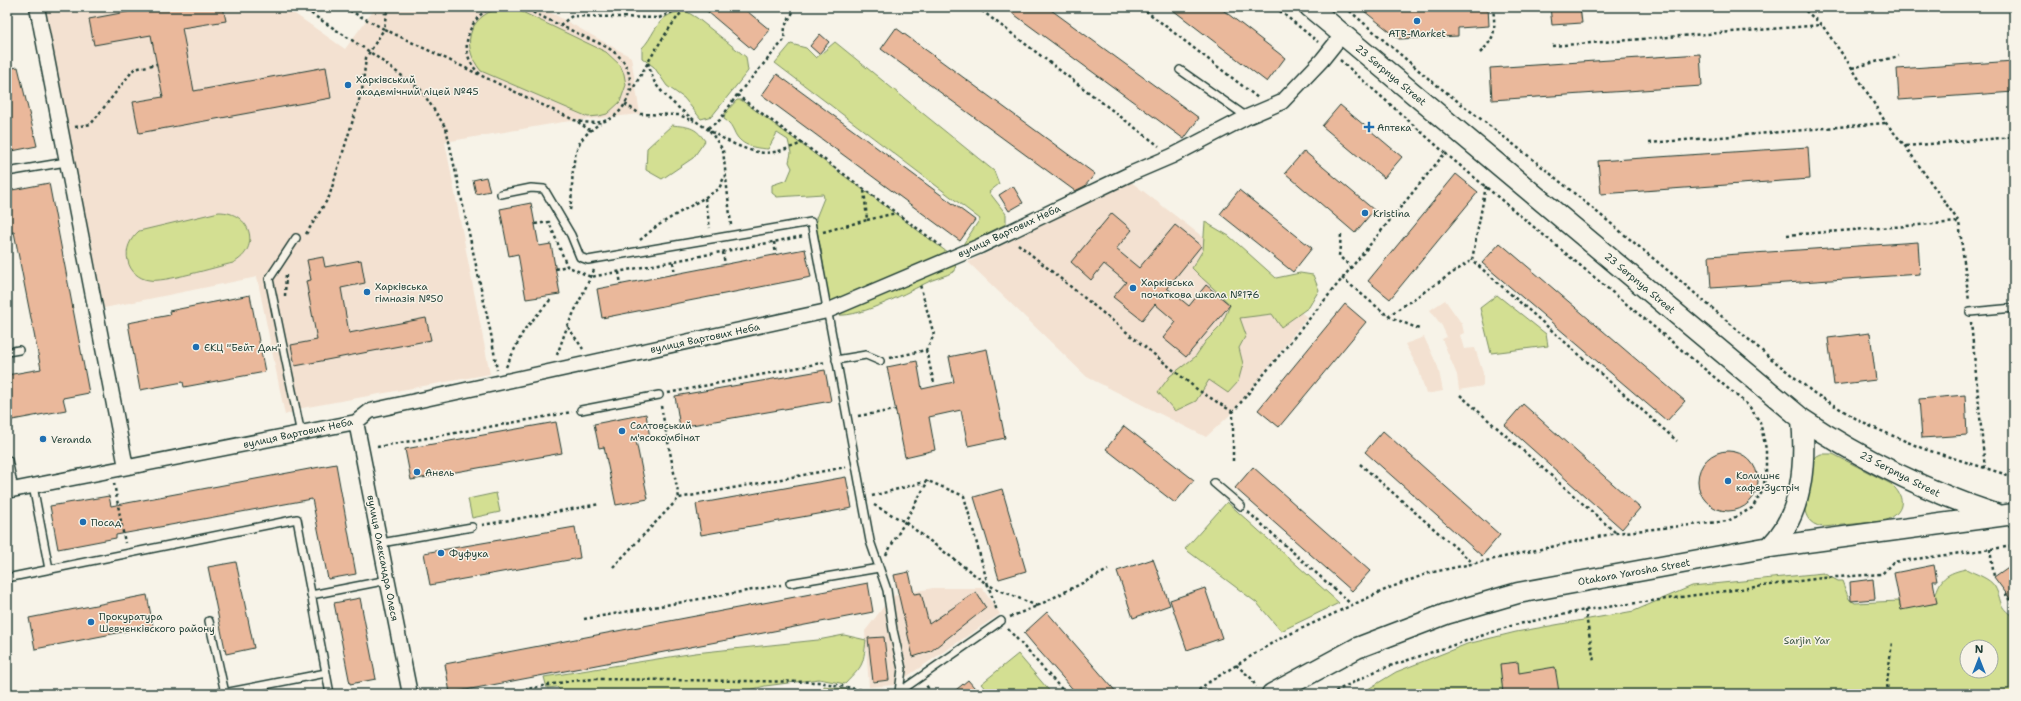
<svg xmlns="http://www.w3.org/2000/svg" width="2021" height="701" font-family="'Shantell Sans',sans-serif">
<style>
.built{fill:#f3e1d1}
.green{fill:#d3df92;stroke:#798e63;fill-rule:evenodd}
.building{fill:#eab89b;stroke:#1f3d34}
.lines{fill:none;stroke-linecap:round;stroke-linejoin:round}
.lane-casing{stroke:#1f3d34;stroke-width:10}
.street-casing{stroke:#1f3d34;stroke-width:17}
.secondary-casing{stroke:#1f3d34;stroke-width:23}
.path{stroke:#1f3d34;stroke-width:2.5;stroke-dasharray:3 3;stroke-linecap:butt}
.lane{stroke:#f7f3e8;stroke-width:7}
.street{stroke:#f7f3e8;stroke-width:14}
.secondary{stroke:#f7f3e8;stroke-width:20}
.poi-dot{fill:#1f6fb2;stroke:#f7f3e8;stroke-width:1.5}
.labels{text-anchor:middle;dominant-baseline:central;stroke-width:3;stroke-linejoin:round;paint-order:stroke}
.poi-label{font-size:10px;fill:#1f3d34;stroke:#f7f3e8;text-anchor:start}
.street-label{font-size:10px;fill:#1f3d34;stroke:#f7f3e8}
.park-label{font-size:10px;fill:#435d47;stroke:#f7f3e8}
</style>
<rect width="100%" height="100%" fill="#f7f3e8"/>
<filter id="ink" filterUnits="userSpaceOnUse"><feTurbulence type="fractalNoise" baseFrequency=".025" numOctaves="2"/><feDisplacementMap in="SourceGraphic" scale="8" xChannelSelector="R" yChannelSelector="G"/><feConvolveMatrix kernelMatrix="1 2 1 2 8 2 1 2 1" color-interpolation-filters="sRGB"/></filter>
<g filter="url(#ink)">
<path class="built" d="M44 7H285L345 49 376 7H541L631 57 640 114 563 122 445 142 490 374 302 408 285 415 257 277 104 308Z
M1130 181 1307 317 1233 412 1206 437 1087 377 968 262Z
M1445 300 1462 324 1464 333 1460 335 1464 349 1475 348 1483 373V386L1459 390 1457 375 1442 339 1447 337 1442 326 1430 310Z
M1424 337 1438 367 1443 391 1426 394 1419 370 1405 344Z
M933 588H982L1000 614 894 685 869 687 865 631 892 596Z"/>
<path class="green" d="M506 7 516 9 606 52 620 65 624 74 626 85 620 102 607 114 599 116 588 117 481 71C458 43 471 12 506 7Z
M684 10 697 18 746 57 748 71 712 116 701 119 684 98 667 86 654 67 642 58V48C652 39 656 21 669 15 673 13 679 12 684 10Z
M835 42 994 171 999 184 989 192 1006 214V224L962 246 980 219 775 63 791 44 806 48 816 58Z
M737 100H741L755 110 951 255 956 261 955 271C945 277 934 278 924 284 904 294 854 321 833 314L829 306 821 249 816 227V218L824 198 823 194 777 197 772 193V185L787 180 792 168 789 162 791 153 788 140 777 133 768 149C754 148 740 146 734 131 731 125 730 123 724 119L725 113Z
M672 125C688 127 695 126 705 141L693 158 662 179 646 170 647 148Z
M219 212C251 212 262 248 233 263 216 267 163 283 149 280 139 279 130 271 128 261 125 249 130 239 139 231Z
M1205 222 1229 236 1276 278 1300 273 1313 275 1319 290 1309 307 1281 327 1272 314 1240 318 1246 335 1239 348 1243 364 1238 382 1228 393 1209 380 1196 401 1175 411 1158 392 1170 376 1195 357 1206 341 1221 326 1230 305C1218 291 1204 281 1192 268L1203 250Z
M1497 295 1546 334 1548 346 1491 353 1480 308Z
M1821 454H1833L1891 484C1907 498 1904 513 1885 521L1823 527C1792 522 1808 483 1812 463L1815 457Z
M496 493 500 512 472 518 468 499Z
M1227 502 1339 603 1281 631 1257 603 1185 549Z
M1966 569C1975 574 1990 578 1995 587 2003 602 1997 606 2014 617V694H1360L1396 672 1467 644 1516 632 1634 611 1692 586 1823 573 1838 581H1842L1849 599 1855 603 1899 601 1900 606 1933 604C1939 581 1942 574 1966 569ZM1967 647H1991V671H1967Z
M844 635 866 640C863 667 863 665 845 684L819 679 765 686 734 694H564L557 687 547 688 544 677 695 653 818 640Z
M1018 654 1052 694H990L981 684Z
M824 686 875 694H823Z"/>
<path class="building" d="M153 7H223L226 21 182 28 194 91 326 67 331 98 139 133 133 102 163 97 151 35 94 45 89 19Z
M702 7H742L770 30 753 50Z
M1004 7H1047L1199 118 1184 139Z
M1169 7H1219L1285 58 1267 82Z
M1359 7H1488L1489 26 1458 28V36L1399 39Z
M1550 7H1580L1582 23 1552 25Z
M896 28 1095 174 1085 186 1075 191 881 49Z
M820 34 829 42 819 54 810 46Z
M1700 54 1702 86 1492 100 1490 68Z
M2014 61V92L1899 100 1897 69Z
M18 67 37 146 7 152V69Z
M777 74 975 220 960 241 762 95Z
M1340 105 1402 157 1384 178 1322 126Z
M1808 147 1810 179 1601 194 1598 161Z
M1304 151 1374 210 1355 233 1285 173Z
M1456 174 1478 192 1390 299 1368 281Z
M486 177 490 191 476 194 473 180Z
M49 183 89 393 63 398 66 410 7 421V375L41 369 14 232 7 233V191Z
M1013 186 1023 203 1009 211 999 195Z
M1239 190 1312 248 1293 272 1220 214Z
M531 203 539 246 551 244 560 294 526 299 518 254 509 256 500 209Z
M1112 213 1132 230 1116 249 1139 268 1175 225 1201 246 1167 288 1189 306 1206 285 1230 305 1186 357 1163 338 1176 322 1155 304 1142 320 1113 297 1126 282 1104 264 1091 280 1071 262Z
M1918 242 1920 274 1711 288 1709 256Z
M1500 243 1685 401 1667 421 1482 263Z
M805 249 811 277 602 318 597 289Z
M323 257 325 267 361 260 365 283 341 288 349 333 426 318 431 340 295 366 291 345 317 340 306 281 311 280 307 260Z
M250 295 265 372 184 387 183 382 140 390 128 323 170 315 169 311Z
M1345 304 1366 322 1279 427 1258 410Z
M1870 333 1876 380 1834 385 1828 338Z
M987 349 1005 438 968 446 961 410 929 417 935 450 905 457 887 367 917 361 922 389 954 382 949 357Z
M825 370 831 401 680 427 675 396Z
M1965 395 1967 435 1922 438 1919 399Z
M1523 404 1640 508 1622 529 1505 425Z
M646 414 650 438 636 441 648 499 616 505 604 447 599 448 594 424Z
M556 422 562 453 411 480 405 449Z
M1124 426 1194 480 1175 503 1106 449Z
M1383 431 1500 535 1482 556 1365 452Z
M1698 481a30 30 0 1 1 60 0a30 30 0 1 1-60 0Z
M336 464 356 574 328 579 312 499 116 535V538L58 549 50 506 109 496 111 506Z
M1253 467 1370 571 1352 591 1235 488Z
M846 477 852 508 701 535 696 504Z
M1002 489 1026 571 999 579 974 497Z
M575 527 580 558 430 585 424 553Z
M1153 559 1170 605 1133 618 1117 571Z
M236 562 254 648 226 654 208 567Z
M2014 563V604L1994 577Z
M1934 565 1937 581H1933L1937 603 1901 610 1894 573Z
M909 572 914 594 921 593 929 624 976 592 986 608 931 651 913 657 894 575Z
M1873 579 1875 599 1851 601 1850 582Z
M868 583 873 612 450 693 445 664Z
M1205 588 1222 638 1187 650 1170 600Z
M147 595 153 626 35 649 29 618Z
M360 598 376 679 350 684 334 603Z
M1047 612 1118 694H1077L1034 645 1024 633Z
M884 637 889 680 873 682 868 638Z
M1518 662 1519 673 1555 667 1559 692 1546 694H1503L1500 664Z
M968 680 980 694H951Z"/>
<g class="lines">
<g class="lane-casing">
<path id="lane" d="M1180 70 1247 117
M7 172 66 162
M501 194 531 188 544 189 571 235 580 257 588 260 811 222 870 541 887 590 893 630 902 669 899 692 897 694
M296 238 269 279 301 434
M1970 312 2014 308
M7 352 19 350
M836 360 866 355 880 361
M581 410 659 395
M8 460 14 489
M1214 483 1241 506
M33 486 49 569
M381 543 472 527
M7 578 297 519 330 694
M790 583 879 568
M311 595 388 580
M209 621 225 693
M899 692 1001 621
M219 694 326 673"/>
</g>
<g class="street-casing">
<path id="street" d="M37 7 126 467
M356 422 410 694
M7 491 356 422 370 411 827 311 980 246 1130 174 1172 156 1247 117 1282 102 1322 60 1342 35"/>
</g>
<g class="secondary-casing">
<path id="secondary" d="M1310 7 1802 419C1863 460 1929 492 1998 515
M1770 547C1803 514 1806 463 1802 419
M1272 694 1357 648 1446 614 1518 593 1770 547 2014 514"/>
</g>
<path class="path" d="M301 7 370 52 421 90 446 128 491 334 497 370
M383 7 385 14
M391 7 386 14 384 29 574 120C590 124 607 125 619 112 635 95 634 67 615 53 606 45 593 41 583 36 562 26 542 17 522 7
M977 7 1159 146
M1141 7 1258 98
M1275 7 1318 42
M1345 7 1429 79 1535 161 1677 278 1768 356 1814 393 1865 424 1924 449 2014 477
M1801 7 1822 25 1852 68 1886 123 1905 146 1959 222 1969 301
M1808 7V13
M560 25 572 16 659 18 683 7
M1552 46 1822 25
M1480 53C1497 36 1495 30 1493 7
M1340 60 1445 153
M648 63C650 69 652 77 655 83 672 108 727 147 758 152 774 155 788 148 803 143
M1852 68 1899 56
M480 74C457 54 466 21 491 7
M631 92C648 63 664 32 686 7
M737 95 941 246
M625 104 640 114 679 115 694 121
M578 122 591 131
M75 127 91 124 134 69 157 64
M1649 143 1886 123
M1906 146 2014 137
M1486 186 1472 260 1677 441
M705 198 710 228
M570 210C574 189 569 155 583 138 588 132 594 128 600 123
M867 220 896 213
M535 224 549 222 567 266 591 277 804 236
M731 225 723 150 708 128 720 120 737 95 784 40 785 26 796 7
M823 232 867 220 864 189
M306 234 329 197 362 91 366 58 384 29 343 7
M1341 235 1339 256 1351 267
M1787 235 1959 222
M640 240 657 226 719 189 725 175
M774 242 776 255
M1018 244 1198 390 1233 412
M723 252 725 265
M673 262 675 274
M555 269 567 266
M619 272 621 285
M1342 278 1388 316 1419 329
M285 296 286 273
M1388 316 1472 260
M1971 322 1985 469
M568 327 583 349
M926 350 934 383
M557 355 567 327 594 270
M890 358 926 350 934 335 920 285
M506 367 524 330 551 299
M668 393 826 362
M1460 395 1616 533
M661 406 679 498
M858 416 896 410
M377 447 572 412
M1360 464 1473 563
M114 483 125 543
M872 496 928 481 964 496 988 585 1037 606
M874 505 905 522 988 585 997 611
M1248 512 1352 605
M482 525 600 504
M1990 549 1994 577
M886 555 928 481
M613 567 679 498 846 467
M2007 593 2006 595 2014 606
M1585 610 1594 662
M1010 617 1037 606 1108 570
M584 619 781 585
M1008 629 1066 694
M1236 665 1251 678 1256 687
M500 694 570 681 595 679 818 682 885 694
M926 694 928 688 926 685
M1194 694 1206 684 1277 640 1389 588 1429 573 1616 533 1728 521 1752 508 1762 492 1766 474V449L1760 422 1749 406 1445 153 1233 412V463
M1330 694 1378 670 1514 625 1585 610 1822 578 1882 574 1893 562 2014 546
M1888 694 1887 683 1892 642
M2010 694 2014 691"/>
<use href="#lane" class="lane"/>
<use href="#street" class="street"/>
<use href="#secondary" class="secondary"/>
</g>
</g>
<g class="poi-dot">
<circle cx="1417" cy="21" r="4"/>
<circle cx="348" cy="85" r="4"/>
<path d="M1367 121h4v4h4v4h-4v4h-4v-4h-4v-4h4z"/>
<circle cx="1365" cy="213" r="4"/>
<circle cx="1133" cy="288" r="4"/>
<circle cx="367" cy="292" r="4"/>
<circle cx="196" cy="347" r="4"/>
<circle cx="622" cy="431" r="4"/>
<circle cx="43" cy="439" r="4"/>
<circle cx="417" cy="472" r="4"/>
<circle cx="1728" cy="481" r="4"/>
<circle cx="83" cy="522" r="4"/>
<circle cx="441" cy="553" r="4"/>
<circle cx="91" cy="622" r="4"/>
</g>
<g class="labels">
<g class="poi-label">
<text x="1417" y="33" text-anchor="middle">ATB-Market</text>
<text x="356" y="79">Харківський<tspan x="356" dy="12">академічний ліцей №45</tspan></text>
<text x="1377" y="127">Аптека</text>
<text x="1373" y="213">Kristina</text>
<text x="1141" y="282">Харківська<tspan x="1141" dy="12">початкова школа №176</tspan></text>
<text x="375" y="286">Харківська<tspan x="375" dy="12">гімназія №50</tspan></text>
<text x="204" y="347">ЄКЦ "Бейт Дан"</text>
<text x="630" y="425">Салтовський<tspan x="630" dy="12">м'ясокомбінат</tspan></text>
<text x="51" y="439">Veranda</text>
<text x="425" y="472">Анель</text>
<text x="1736" y="475">Колишнє<tspan x="1736" dy="12">кафе Зустріч</tspan></text>
<text x="91" y="522">Посад</text>
<text x="449" y="553">Фуфука</text>
<text x="99" y="616">Прокуратура<tspan x="99" dy="12">Шевченківского району</tspan></text>
</g>
<g class="street-label">
<text transform="translate(1391 75) rotate(40)">23 Serpnya Street</text>
<text transform="translate(1009 231) rotate(-25)">вулиця Вартових Неба</text>
<text transform="translate(1640 283) rotate(40)">23 Serpnya Street</text>
<text transform="translate(705 338) rotate(-12)">вулиця Вартових Неба</text>
<text transform="translate(298 433) rotate(-12)">вулиця Вартових Неба</text>
<text transform="translate(1900 474) rotate(27)">23 Serpnya Street</text>
<text transform="translate(383 558) rotate(79)">вулиця Олександра Олеся</text>
<text transform="translate(1634 572) rotate(-10)">Otakara Yarosha Street</text>
</g>
<g class="park-label">
<text x="1807" y="640">Sarjin Yar</text>
</g>
</g>
<rect width="2021" height="701" fill="none" stroke="#f7f3e8" stroke-width="24"/>
<rect x="12" y="12" width="1997" height="677" fill="none" stroke="#1f3d34" stroke-width="1.5" filter="url(#ink)"/>
<g transform="translate(1979 659)"><circle r="19" fill="#f7f3e8" stroke="#a1aaa0"/>
<path d="M0-3L7 15L0 10L-7 15Z" fill="#1f6fb2"/>
<text y="-6" font-size="11" font-weight="bold" text-anchor="middle" fill="#1f3d34">N</text>
</g>
</svg>
